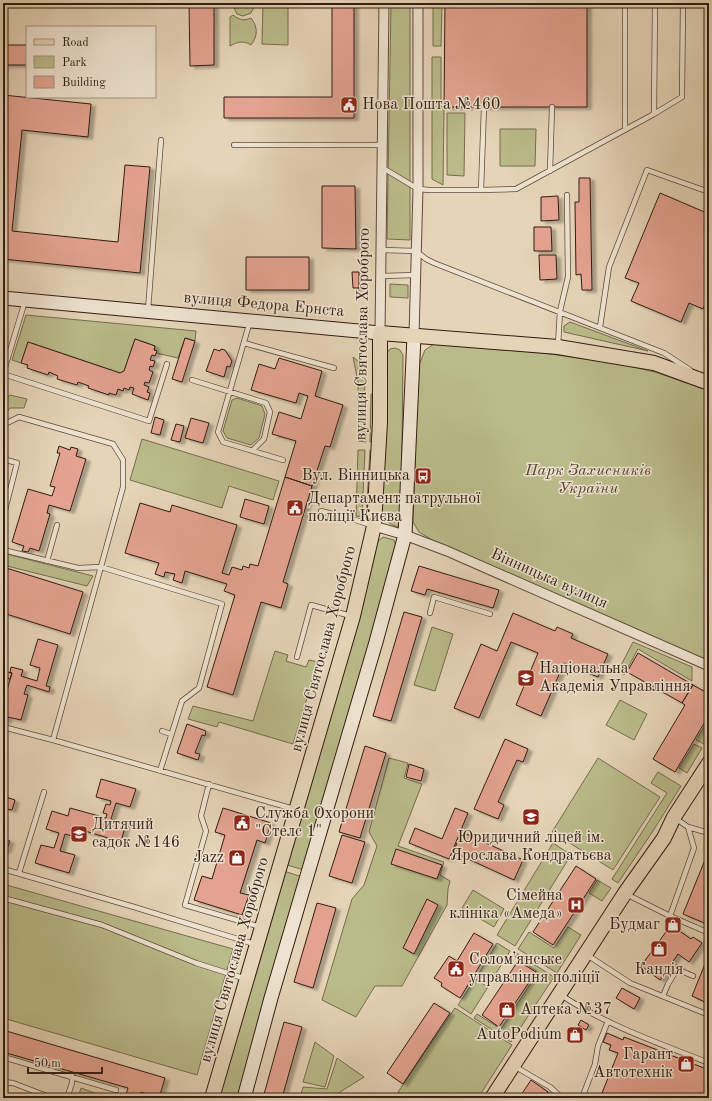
<svg xmlns="http://www.w3.org/2000/svg" width="712" height="1101" font-family="'Old Standard TT',serif">
<style>
.green{fill:#babb8a;stroke:#766c4e}
.building{fill:#e4a390;stroke:#331c13;filter:url(#shadow)}
.lines{fill:none;stroke-linecap:round;stroke-linejoin:round}
.lane-casing{stroke:#604a3c;stroke-width:6}
.street-casing{stroke:#604a3c;stroke-width:11}
.secondary-casing{stroke:#331c13;stroke-width:15}
.primary-casing{stroke:#331c13;stroke-width:16}
.lane{stroke:#eee3d0;stroke-width:4.5}
.street{stroke:#eee3d0;stroke-width:9}
.secondary{stroke:#eee3d0;stroke-width:13}
.primary{stroke:#e5d4b7;stroke-width:14}
.labels{text-anchor:middle;dominant-baseline:central;stroke-width:3;stroke-linejoin:round;paint-order:stroke}
.poi-label{font-size:16px;fill:#331c13;stroke:#eee3d0;text-anchor:start}
.street-label{font-size:16px;fill:#331c13;stroke:#eee3d0}
.park-label{font-size:16px;font-style:italic;fill:#554431;stroke:#eee3d0}
</style>
<defs>
<filter id="shadow"><feDropShadow dx="4.5" dy="2.5" stdDeviation="1" flood-color="#0004"/></filter>
</defs>
<rect width="100%" height="100%" fill="#e5d4b7"/>
<filter id="stains"><feTurbulence type="fractalNoise" baseFrequency=".005" numOctaves="4"/><feColorMatrix values="0 0 0 0 .2 0 0 0 0 .09 0 0 0 0 .02 0 0 0 .5 -.17"/></filter>
<radialGradient id="worn" r=".72"><stop offset=".6" stop-color="#630" stop-opacity="0"/><stop offset="1" stop-color="#630" stop-opacity=".3"/></radialGradient>
<path class="green" d="M244 3H253L254 7 251 13 243 16 237 14 234 8Z
M263 3H288V45L262 44Z
M391 3H410V240L387 239Z
M433 3H442L441 46H433Z
M233 15C239 20 244 21 251 18 258 27 258 36 251 45 243 40 237 42 230 46V17Z
M432 57H441V107H444L443 185 432 179Z
M447 113H465L464 176 447 175Z
M500 129H536L535 166H500Z
M390 284 408 285V298L390 297Z
M26 315 196 331 195 341 185 338 178 358 156 353V351L154 350 155 346 135 339 124 371 120 373 28 342 21 363 12 360Z
M570 322 648 351 564 332V326Z
M434 344 542 353 615 363 655 372 709 391V661L575 605 434 541 419 532 413 522 418 368 425 350Z
M395 348 400 350 403 355 402 449 400 514 398 527C390 524 385 522 382 513L386 354 390 349Z
M353 357 364 366 366 422H358V382Z
M371 394H377L376 442H370Z
M10 395 27 399 24 408H10L3 417V402Z
M237 398 262 406 265 414 259 438 251 445 227 438 223 431 232 400Z
M366 427V442L358 441V428Z
M142 439 279 481 273 500 229 486 222 508 130 480Z
M358 450H365L362 517 356 516Z
M370 450H376L372 521 366 519Z
M383 537 394 540 396 547 373 639 304 870 287 865 377 542Z
M3 553 93 576 87 586 3 565Z
M432 627 453 634 435 691 414 685Z
M633 642 692 667V681L638 649 624 675 618 671Z
M275 651 288 655 286 661 306 667 309 660 318 662 293 744 219 722 217 727 188 719 193 706 253 721Z
M620 700 647 714 634 740 606 725Z
M709 719V732L706 736 708 739 704 744 696 740Z
M694 744 702 748 687 773 679 768Z
M389 758 408 763 404 778 422 784 398 846 444 862 440 875 450 881 448 889 447 905 402 986H375L356 1017 322 1000 352 899 364 885 377 846 369 832Z
M598 758 660 797 613 870 552 832Z
M658 772 681 786 653 831 618 883 612 879 667 793 651 783Z
M553 843 571 855 515 946 497 935Z
M284 871 302 877 238 1098H219Z
M597 880 611 888 602 901 589 893Z
M3 884 233 949 197 1075 3 1018Z
M473 890 504 909 494 927 462 908Z
M568 927 581 935 557 973 518 949 529 932 554 948Z
M497 943 510 951 490 983 478 975Z
M516 953 554 977 511 1042 474 1018 477 1014 501 1029 538 972 514 956Z
M475 979 488 987 471 1014 458 1005Z
M455 1008 512 1045 478 1098H407L398 1092Z
M315 1042 334 1056 325 1087 303 1082Z
M337 1058 364 1077 340 1092 334 1098H300L303 1087 327 1089Z
M81 1088 108 1098H78Z"/>
<path class="building" d="M189 3H214V65L190 66Z
M332 3H354V118H224V97H332Z
M445 3H587V107H444Z
M3 45H27V65H3Z
M3 95 91 104 88 137 22 130 12 231 118 242 125 165 150 167 140 273 3 259Z
M579 178H590L592 290H582L581 274 576 275 575 202H579Z
M322 186H355L356 249 322 248Z
M660 193 709 214V294L703 309 689 303 681 322 631 301 639 283 625 278Z
M558 196 559 220 541 221V197Z
M534 227H551L552 251H534Z
M539 255H556L557 279 540 280Z
M246 257H309V290H246Z
M352 272H359V288H353Z
M185 338 195 341 182 382 172 379Z
M135 339 155 346 154 350 157 351 155 356 152 355 150 360 155 361 153 367 150 366 149 370 153 372 149 383 145 382 144 385 149 387 147 392 150 393 148 400 132 394 134 388 130 387 129 390 124 388 123 391 118 389 116 395 109 393V395L88 388 89 386 78 382 77 385 57 379 58 376 49 372 48 375 27 368 28 365 21 363 28 342 120 373 124 371Z
M214 349 220 351 221 349 225 350 232 361 230 367 227 366 224 377 206 371Z
M279 358 322 371 315 396 343 405 330 447 325 446 312 486 285 477 296 441 272 434 279 412 301 419 308 396 299 393 296 403 251 390 259 364 275 369Z
M155 417 164 420 160 435 151 433Z
M191 418 209 423 203 443 185 438Z
M176 424 184 426 180 442 171 440Z
M59 446 70 450 71 447 78 449 76 456 86 459 70 511 49 505 47 513 50 514 39 551 30 548 28 552 22 551 24 546 12 542 28 489 52 496 55 487 50 486 60 453H57Z
M285 477 312 486 283 582 288 584 281 608 261 602 233 695 207 687 235 595 224 591 227 584 185 571 182 583 173 580 175 574 165 572 164 577 155 574 159 563 125 553 140 503 170 512 172 505 237 525 222 573 229 575 232 567 242 570 243 566 249 568 250 564 258 566Z
M245 499 269 506 264 524 240 517Z
M419 566 499 590 493 608 427 589 425 595 411 591Z
M3 567 83 592 70 634 3 613Z
M404 612 422 617 391 721 373 716Z
M513 613 555 631 557 627 573 634 571 638 608 654 598 677 564 663 541 716 516 705 538 653 511 642 479 718 454 708 481 644 497 651Z
M38 639 58 645 46 686 50 687 49 692 27 685 24 694 28 695 21 720 8 717 7 721 3 720V704L12 673H10L11 667 23 670 21 676 37 681 40 668 30 665Z
M638 653 693 685 682 703 627 672Z
M3 671 12 673 10 679 3 677Z
M693 685 709 694V715L675 772 653 759 685 705 682 703Z
M187 724 206 731 205 736 202 735 195 753 200 754 198 760 177 753Z
M505 739 528 749 523 762 517 760 498 802 504 805 498 819 474 809Z
M365 746 386 753 360 838 339 832Z
M409 764 424 769 421 781 406 777Z
M101 779 136 789 130 807 116 803 111 819 126 823 121 842 82 830 80 838 65 834 60 851 75 855 69 873 35 863 41 845 54 848 59 833 46 829 52 811 68 816 70 808 106 818 107 814 103 813 106 804 110 805 111 801 96 797Z
M3 796 15 800 12 810 3 808Z
M223 808 271 823 265 843 257 840 240 893 249 895 242 915 194 900 202 876 212 879 225 835 215 832Z
M455 808 468 813 449 859 409 843 415 828 442 839Z
M462 832 523 860 514 880 453 852Z
M342 835 365 842 352 883 329 876Z
M3 839 10 841 6 851 3 850Z
M396 849 442 865 437 879 391 864Z
M709 850V925L683 914Z
M576 866 596 879 553 945 533 932Z
M427 899 438 905 414 954 403 948Z
M317 903 336 908 313 988 294 982Z
M671 925 691 939 693 937 702 943 689 962 678 954 660 980 641 966Z
M474 933 493 944 460 998 441 986 442 983 434 978 449 956 457 961Z
M707 959 709 960V991L705 1002 692 996Z
M518 961 536 972 499 1027 482 1015Z
M622 988 640 998 634 1009 616 998Z
M434 1003 450 1013 403 1084 387 1073Z
M581 1020 589 1025 586 1030 578 1025Z
M284 1022 302 1027 282 1098H263Z
M3 1030 165 1078 159 1098 141 1092 140 1098H125L128 1088 3 1052Z
M607 1033 623 1040 624 1037 709 1070V1098H600L618 1053 609 1050 611 1045 603 1042Z
M531 1080 548 1092 544 1098H519Z"/>
<g class="lines">
<g class="lane-casing">
<path id="lane" d="M654 114 682 97 683 3
M625 130V3
M234 145H382
M383 168 418 189 429 190H481L516 189 654 114 655 3
M550 171 552 107
M481 190 484 107
M382 250 416 251 426 259 434 263 664 353 690 370
M381 276 416 275
M25 301 3 374 149 421 167 364
M148 310 161 140
M250 321 218 432 223 442 283 460
M600 327 609 267 647 170 709 192
M244 343 334 368
M558 345 560 311 568 277 567 195
M192 380 266 403 270 412 264 439 253 450
M3 431 5 424 19 417 113 444 123 460V487L53 740
M3 459 17 463 3 518
M321 511 352 519 371 525
M3 550 78 568 101 567 222 604 199 688 182 701 160 771
M47 561 57 525
M430 613 434 597 490 614
M297 657 311 605 351 616
M3 727 53 740 294 809
M162 731 171 734
M209 784 201 816 206 831 185 905 261 927
M688 827 709 833
M3 869 134 907 254 944
M19 873 44 792
M626 894 670 916 694 848 688 827 675 818
M3 898 102 925 196 963 246 979
M670 916 709 933
M587 955 630 983 709 1015
M561 995C606 1025 658 1043 709 1063
M663 996 668 984 677 969 693 976
M3 1057 116 1090
M514 1066 550 1087 562 1098
M3 1082 13 1083 52 1098
M67 1098 72 1083V1076
M582 1098 595 1064 598 1046 608 1021"/>
</g>
<g class="street-casing">
<path id="street" d="M380 333 384 3
M414 336 418 189V3
M374 526 405 535 447 551 709 666"/>
</g>
<g class="secondary-casing">
<path id="secondary" d="M3 298 380 333
M244 1098 271 998 376 642 405 535 414 336"/>
</g>
<g class="primary-casing">
<path id="primary" d="M212 1098 353 616 374 526 380 422V333L558 347 654 363 709 383
M492 1098 625 893 664 838 674 817 709 763"/>
</g>
<use href="#lane" class="lane"/>
<use href="#street" class="street"/>
<use href="#secondary" class="secondary"/>
<use href="#primary" class="primary"/>
</g>
<defs>
<g id="civic-square" transform="scale(0.9)"><rect x="-9" y="-9" width="18" height="18" rx="4" fill="#8f2418" stroke="#eee3d0"/><path d="M-.6-6.5H3V-4.5H.6V-3L4-1V1h2V6H-6V1h2V-1L-.6-3ZM-1.2 2.5V6h2.4V2.5Z" fill="#fff"/></g>
<g id="bus-square" transform="scale(0.9)"><rect x="-9" y="-9" width="18" height="18" rx="4" fill="#8f2418" stroke="#eee3d0"/><path d="M-5-6H5V4H4V6H2V4H-2V6H-4V4H-5ZM-3.5-4V0h7V-4ZM-3.5 1.2v1.5H-2V1.2ZM2 1.2v1.5H3.5V1.2Z" fill="#fff"/></g>
<g id="university-square" transform="scale(0.9)"><rect x="-9" y="-9" width="18" height="18" rx="4" fill="#8f2418" stroke="#eee3d0"/><path d="M0-5L7-2L0 1L-7-2ZM-4 1L0 2.5L4 1V4Q0 6-4 4Z" fill="#fff"/></g>
<g id="school-square" transform="scale(0.9)"><rect x="-9" y="-9" width="18" height="18" rx="4" fill="#8f2418" stroke="#eee3d0"/><path d="M0-5L7-2L0 1L-7-2ZM-4 1L0 2.5L4 1V4Q0 6-4 4Z" fill="#fff"/></g>
<g id="shop-square" transform="scale(0.9)"><rect x="-9" y="-9" width="18" height="18" rx="4" fill="#8f2418" stroke="#eee3d0"/><path d="M-5-2.5h2.3a2.7 3.5 0 0 1 5.4 0H5L5.5 6h-11ZM-1.5-2.5h3a1.5 2.3 0 0 0-3 0Z" fill="#fff"/></g>
<g id="hospital-square" transform="scale(0.9)"><rect x="-9" y="-9" width="18" height="18" rx="4" fill="#8f2418" stroke="#eee3d0"/><path d="M-5-5h3v3.5h4V-5h3V5h-3V1.5h-4V5h-3Z" fill="#fff"/></g>
</defs>
<g fill-rule="evenodd">
<use href="#civic-square" x="349" y="105"/>
<use href="#bus-square" x="423" y="476"/>
<use href="#civic-square" x="295" y="508"/>
<use href="#university-square" x="526" y="678"/>
<use href="#school-square" x="531" y="817"/>
<use href="#civic-square" x="242" y="823"/>
<use href="#school-square" x="79" y="834"/>
<use href="#shop-square" x="237" y="858"/>
<use href="#hospital-square" x="576" y="905"/>
<use href="#shop-square" x="673" y="925"/>
<use href="#shop-square" x="659" y="949"/>
<use href="#civic-square" x="456" y="969"/>
<use href="#shop-square" x="507" y="1010"/>
<use href="#shop-square" x="575" y="1035"/>
<use href="#shop-square" x="686" y="1064"/>
</g>
<g class="labels">
<g class="poi-label">
<text x="362" y="105">Нова Пошта №460</text>
<text x="410" y="476" text-anchor="end">Вул. Вінницька</text>
<text x="308" y="499">Департамент патрульної<tspan x="308" dy="18">поліції Києва</tspan></text>
<text x="539" y="669">Національна<tspan x="539" dy="18">Академія Управління</tspan></text>
<text x="255" y="814">Служба Охорони<tspan x="255" dy="18">"Стелс 1"</tspan></text>
<text x="92" y="825">Дитячий<tspan x="92" dy="18">садок №146</tspan></text>
<text x="531" y="838" text-anchor="middle">Юридичний ліцей ім.<tspan x="531" dy="18">Ярослава Кондратьєва</tspan></text>
<text x="224" y="858" text-anchor="end">Jazz</text>
<text x="563" y="896" text-anchor="end">Сімейна<tspan x="563" dy="18">клініка «Амеда»</tspan></text>
<text x="660" y="925" text-anchor="end">Будмаг</text>
<text x="469" y="960">Соломʼянське<tspan x="469" dy="18">управління поліції</tspan></text>
<text x="659" y="970" text-anchor="middle">Кандія</text>
<text x="520" y="1010">Аптека №37</text>
<text x="562" y="1035" text-anchor="end">AutoPodium</text>
<text x="673" y="1055" text-anchor="end">Гарант<tspan x="673" dy="18">Автотехнік</tspan></text>
</g>
<g class="street-label">
<text transform="translate(264 305) rotate(5)">вулиця Федора Ернста</text>
<text transform="translate(363 334) rotate(-89)">вулиця Святослава Хороброго</text>
<text transform="translate(549 579) rotate(24)">Вінницька вулиця</text>
<text transform="translate(324 649) rotate(-75)">вулиця Святослава Хороброго</text>
<text transform="translate(235 960) rotate(-74)">вулиця Святослава Хороброго</text>
</g>
<g class="park-label">
<text x="588" y="471">Парк Захисників<tspan x="588" dy="18">України</tspan></text>
</g>
</g>
<rect width="712" height="1101" fill="none" stroke="#e5d4b7" stroke-width="16"/>
<rect x="4" y="4" width="704" height="1093" fill="none" stroke="#331c13" stroke-width="2"/>
<rect x="8" y="8" width="696" height="1085" fill="none" stroke="#331c13"/>
<rect x="26" y="26" width="130" height="72" fill="#eee3d0" stroke="#a39384"/>
<rect x="34" y="39" width="20" height="6" fill="#e5d4b7" stroke="#a39384"/>
<text x="62" y="46" font-size="12" fill="#331c13">Road</text>
<rect x="34" y="56" width="20" height="12" fill="#babb8a" stroke="#a39384"/>
<text x="62" y="66" font-size="12" fill="#331c13">Park</text>
<rect x="34" y="76" width="20" height="12" fill="#e4a390" stroke="#a39384"/>
<text x="62" y="86" font-size="12" fill="#331c13">Building</text>
<path d="M28 1067v6h74v-6" fill="none" stroke="#331c13" stroke-width="2"/>
<text x="34" y="1067" font-size="12" fill="#331c13" stroke="#eee3d0" stroke-width="3" paint-order="stroke">50 m</text>
<rect width="100%" height="100%" filter="url(#stains)"/>
<rect width="100%" height="100%" fill="url(#worn)"/>
</svg>
